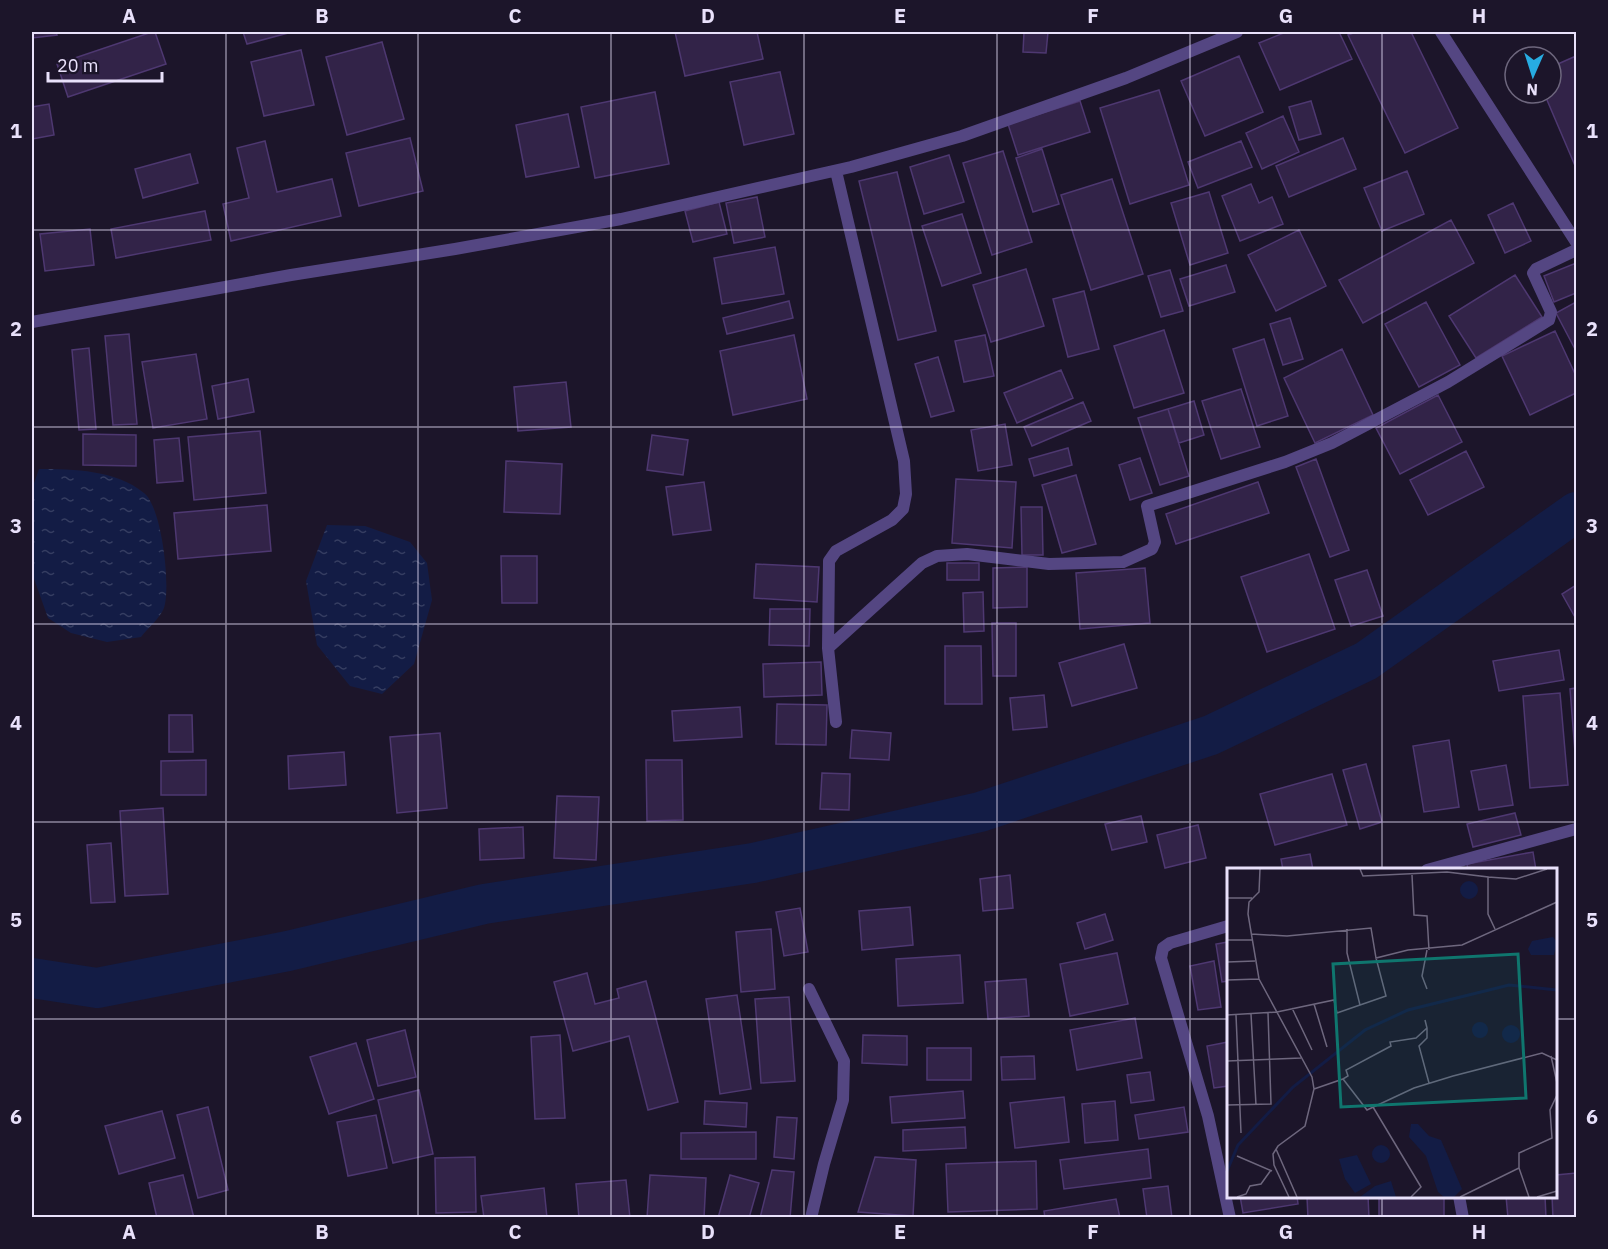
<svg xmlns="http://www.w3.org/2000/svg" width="1608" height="1249" font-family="'IBM Plex Sans',sans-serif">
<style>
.water{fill:url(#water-ripples)}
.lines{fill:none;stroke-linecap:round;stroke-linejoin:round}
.canal{stroke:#131c45;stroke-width:40}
.building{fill:#322348;stroke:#4e3871;stroke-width:1.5}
.minor{stroke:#544682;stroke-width:12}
.grid{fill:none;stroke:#e9e1fb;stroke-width:1.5;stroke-opacity:0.55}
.inset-river{fill:none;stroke:#131c45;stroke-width:3}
.inset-road{fill:none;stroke:#6e677e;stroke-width:1.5}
.view{fill:#0f766e;fill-opacity:0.15;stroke:#0f766e;stroke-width:3}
.inset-edge{fill:none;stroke:#e9e1fb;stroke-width:3}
.neatline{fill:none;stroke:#e9e1fb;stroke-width:2}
.grid-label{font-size:20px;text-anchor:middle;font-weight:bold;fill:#e9e1fb}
</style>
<defs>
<pattern id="water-ripples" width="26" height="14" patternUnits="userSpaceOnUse" patternTransform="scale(1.5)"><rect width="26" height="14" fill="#131c45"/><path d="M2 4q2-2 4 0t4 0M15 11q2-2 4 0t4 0" fill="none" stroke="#353d61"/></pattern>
</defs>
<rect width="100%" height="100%" fill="#1c152a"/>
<path class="water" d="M39 469C74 469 116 470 144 493 162 507 171 587 164 608 160 618 148 628 141 637L107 642 71 633 48 618 32 573V489Z
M327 525 365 526 410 542 427 563 432 600 414 664 382 694 350 686 317 645 306 581Z"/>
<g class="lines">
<path class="canal" d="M32 978 97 988 288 951 484 904 753 863 980 812 1211 735 1366 661 1576 512"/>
</g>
<path class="building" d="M32 32H56L57 35 32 38Z
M152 32H155L166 64 68 97 57 64Z
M243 32H292L247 44Z
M675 32H757L763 59 685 76Z
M1024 32H1048L1046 53 1023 52Z
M1286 32H1339L1352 59 1280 90 1259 43Z
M1356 32H1411L1458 128 1405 153 1348 35Z
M382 42 404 119 347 135 326 57Z
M301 50 314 105 264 116 251 62Z
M1239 56 1263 112 1205 136 1181 81Z
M1576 56V168L1544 93H1551V67Z
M780 72 794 134 744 145 730 82Z
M1159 90 1189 185 1130 204 1100 108Z
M655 92 669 164 595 178 581 107Z
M1080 101 1090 132 1018 155 1008 124Z
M1311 101 1321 134 1299 140 1289 107Z
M49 104 54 135 32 139V107Z
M568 114 579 167 526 177 516 125Z
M1283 116 1299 152 1262 169 1246 133Z
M410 138 423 191 359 206 346 153Z
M1343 138 1356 169 1289 197 1276 166Z
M265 141 277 192 332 179 341 216 231 241 223 204 249 198 237 148Z
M1241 141 1252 167 1198 188 1188 162Z
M1042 149 1059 204 1033 212 1016 158Z
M1003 151 1032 242 992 255 963 163Z
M190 154 198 183 143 198 135 169Z
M949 155 964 202 924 214 910 167Z
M1407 171 1424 214 1382 231 1364 188Z
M897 172 936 331 898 340 859 181Z
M1112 179 1143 274 1091 290 1061 195Z
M1251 184 1259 203 1272 197 1283 224 1240 241 1222 196Z
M1209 192 1228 253 1190 265 1171 203Z
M757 197 765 237 734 243 726 203Z
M719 202 727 234 693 242 685 211Z
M1513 203 1531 241 1505 253 1488 215Z
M205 211 211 240 116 258 111 229Z
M962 214 981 273 942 286 922 226Z
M1451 220 1474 263 1363 323 1339 280Z
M90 229 94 265 45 271 40 234Z
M1299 230 1326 286 1276 311 1248 255Z
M775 247 784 294 722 304 714 258Z
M1576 263V293L1554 302 1544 276Z
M1226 265 1235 292 1189 306 1180 279Z
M1026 269 1044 326 991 342 973 285Z
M1170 270 1183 311 1161 317 1148 276Z
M1515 275 1542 317 1476 358 1449 316Z
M1084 291 1099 349 1068 357 1053 299Z
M789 301 793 318 727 334 723 318Z
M1426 302 1460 365 1419 387 1385 324Z
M1576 302V351L1556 313Z
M1290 318 1303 359 1283 365 1270 324Z
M1164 330 1184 393 1134 408 1114 346Z
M1555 331 1576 376V393L1530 415 1502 356Z
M129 334 137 424 113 425 105 336Z
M794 335 807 399 733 415 720 351Z
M985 335 994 376 964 382 955 341Z
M1264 339 1288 416 1257 426 1233 349Z
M89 348 96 429 79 430 72 350Z
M1342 349 1373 415 1315 443 1284 378Z
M196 354 207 419 153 428 142 362Z
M938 357 954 411 931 417 915 364Z
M1061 370 1073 398 1017 423 1004 393Z
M248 379 254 412 218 419 212 386Z
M566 382 571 427 518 431 514 387Z
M1241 389 1260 447 1221 459 1202 401Z
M1438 395 1462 442 1400 474 1376 428Z
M1194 401 1204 435 1179 443 1168 409Z
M1083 402 1091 421 1032 446 1024 427Z
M1168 409 1189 476 1160 485 1138 418Z
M1005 424 1012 465 978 471 971 430Z
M260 431 266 493 194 500 188 437Z
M83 434 136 435V466L83 465Z
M652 435 688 440 683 475 647 470Z
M179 438 183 481 157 483 154 440Z
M1068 448 1072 465 1034 476 1029 459Z
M1466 451 1484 487 1428 515 1410 480Z
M1140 458 1152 493 1130 500 1119 465Z
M1316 459 1349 550 1330 557 1296 467Z
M506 461 562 464 560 514 504 512Z
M1076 475 1096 544 1062 553 1042 485Z
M956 479 1016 482 1012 548 952 543Z
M704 482 711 530 673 535 666 487Z
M1258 482 1269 513 1176 544 1166 514Z
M267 505 271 551 178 559 174 513Z
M1021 507H1042L1043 555H1022Z
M1309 554 1335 629 1267 652 1241 577Z
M501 556H537V603H502Z
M947 563H979V580H947Z
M756 564 819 567 817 602 754 598Z
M1027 567V607L993 608V568Z
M1145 568 1150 623 1080 629 1076 573Z
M1367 570 1383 616 1351 626 1335 580Z
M1576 585V619L1562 594Z
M983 592 984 631 964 632 963 593Z
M770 609H810L809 646 769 645Z
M992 623H1016V676H993Z
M1124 644 1137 688 1072 706 1059 663Z
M945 646H981L982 704H945Z
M1559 650 1564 680 1499 691 1493 661Z
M821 662 822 695 764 697 763 664Z
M1576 688V765L1570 689Z
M1560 693 1568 785 1530 788 1523 696Z
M1044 695 1047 727 1013 730 1010 698Z
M777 704 827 705 826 745 776 744Z
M740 707 742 737 674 741 672 711Z
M169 715H192L193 752H169Z
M852 730 891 733 889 760 850 758Z
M440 733 447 808 397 813 390 737Z
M1449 740 1459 807 1424 812 1413 746Z
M344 752 346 785 289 789 288 756Z
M206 760V795H161V761Z
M646 760H682L683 820 647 821Z
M1366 764 1382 822 1360 829 1343 770Z
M1506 765 1513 805 1479 810 1471 771Z
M822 773 850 774 849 810 820 809Z
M1332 774 1347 825 1275 845 1260 794Z
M557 796 599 797 596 860 554 858Z
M163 808 168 894 125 896 120 811Z
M1515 813 1521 835 1473 847 1467 824Z
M1141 816 1147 842 1112 850 1105 824Z
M1198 825 1206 858 1165 868 1157 835Z
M523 827 524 858 480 860 479 829Z
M111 843 115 902 91 903 87 845Z
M1533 852 1536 870H1468L1467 864Z
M1310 854 1313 870H1283L1281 859Z
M1010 875 1013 908 983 911 980 879Z
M910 907 913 945 862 950 859 911Z
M800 908 808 952 784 956 776 912Z
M1105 914 1113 940 1085 949 1077 923Z
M771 929 775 989 741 992 736 932Z
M1228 942V981L1222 982 1216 944Z
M1117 953 1128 1004 1070 1016 1060 964Z
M960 955 963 1003 898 1006 896 959Z
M1214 961 1221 1007 1198 1010 1190 966Z
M587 973 595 1004 619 998 617 989 646 981 678 1102 648 1110 629 1036 573 1051 554 982Z
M1026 979 1029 1016 988 1019 985 982Z
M737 995 751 1089 720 1094 706 999Z
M789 997 795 1081 761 1083 755 999Z
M1135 1018 1142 1058 1077 1070 1070 1030Z
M405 1030 416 1077 378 1086 367 1040Z
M560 1035 565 1118 535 1119 531 1037Z
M863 1035 907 1036V1065L862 1063Z
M1228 1042V1086L1214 1088 1207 1046Z
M356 1043 374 1099 329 1114 310 1057Z
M927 1048H971V1080H927Z
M1034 1056 1035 1079 1002 1080 1001 1057Z
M1150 1072 1154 1100 1131 1103 1127 1075Z
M419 1090 433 1154 393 1163 378 1100Z
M963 1091 965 1118 892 1123 890 1097Z
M1064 1097 1069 1142 1015 1148 1010 1103Z
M705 1101 747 1103 746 1127 704 1124Z
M1115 1101 1118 1140 1085 1143 1082 1104Z
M208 1107 228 1190 198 1198 177 1115Z
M1184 1107 1188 1132 1139 1139 1135 1115Z
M162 1111 175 1158 119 1174 105 1126Z
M376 1115 387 1168 348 1176 337 1122Z
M777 1117 797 1118 794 1159 774 1157Z
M965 1127 966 1148 903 1151V1130Z
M756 1132V1159H681V1133Z
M1148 1149 1151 1178 1064 1189 1060 1160Z
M475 1157 476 1212 436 1213 435 1158Z
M875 1157 916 1160 913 1216 858 1212Z
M1036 1161 1037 1209 948 1212 946 1164Z
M772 1170 794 1172 790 1218H760Z
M1576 1173V1218H1553L1552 1196H1556V1175Z
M183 1175 194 1218H157L149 1183Z
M650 1175 706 1178 704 1218H647Z
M730 1175 759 1183 749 1218H718Z
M626 1180 630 1218H579L576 1184Z
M1168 1186 1172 1218H1147L1143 1189Z
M544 1188 547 1218H484L481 1196Z
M1240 1196H1297L1298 1204 1243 1213Z
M1368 1196 1369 1218H1308L1307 1197Z
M1379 1196H1444V1218H1379Z
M1506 1196H1545L1546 1218H1508Z
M1116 1199 1120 1218H1045L1044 1211Z"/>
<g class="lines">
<path class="minor" d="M1441 32 1576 242
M32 322 291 275 455 249 621 219 851 167 962 136 1126 78 1237 32
M828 648 829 561 836 551 892 520 903 509 906 494 904 461 836 171
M836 722 828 648 922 563 937 556 967 554 1049 564 1123 562 1152 549 1155 542 1147 506 1285 462 1332 443 1448 382 1549 320 1551 312 1533 273 1536 269 1576 250
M1427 870 1576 829
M1228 926 1170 943 1163 948 1161 958 1208 1116 1230 1218
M809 989 844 1061 843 1100 824 1164 811 1218
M1459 1196 1463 1218"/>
</g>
<path class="grid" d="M226 32V1218M418 32V1218M611 32V1218M804 32V1218M997 32V1218M1190 32V1218M1382 32V870M32 230H1576M32 427H1576M32 624H1576M32 822H1576M32 1019H1228M1556 1019H1576M1382 1196V1218"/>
<g transform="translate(1227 868)">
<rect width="330" height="330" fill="#1c152a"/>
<path d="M233 22a9 9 0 1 1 18 0a9 9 0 1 1-18 0ZM326 69 330 74 327 87H304L301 81 305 73ZM245 162a8 8 0 1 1 16 0a8 8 0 1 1-16 0ZM275 166a9 9 0 1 1 18 0a9 9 0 1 1-18 0ZM184 256H191L202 268 214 272 235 321 227 329H217L211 324 199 288 182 269ZM145 286a9 9 0 1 1 18 0a9 9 0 1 1-18 0ZM130 287 144 316 128 325 118 311 112 291ZM164 313 169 329H133L148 318Z" fill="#131c45"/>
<path class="inset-river" d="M0 303 11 277 66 219 138 162 181 142 282 117 330 122"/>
<path class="inset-road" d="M33 1 32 24 22 34 21 46 32 111 85 209 87 221 78 258 51 278 46 286 47 297 62 329M133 1 136 8 220 4 261 9V46L268 61M185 7 187 47 200 48 202 82M261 9 289 11 320 1M0 30H25M24 66 60 68 144 60 149 90 181 82 235 77 330 34M0 72H25M0 94 28 93M0 112 32 111M200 121 195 108 200 82M87 136 100 179M133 137 159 128 149 90M65 140 85 182M24 146 29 237M0 147 50 144 107 132 110 145 133 137 120 85V61M9 147 14 265M200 160V170L192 178 202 215M324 188 330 215M0 193 74 190M116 211 121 208 119 202 164 178 163 174 189 170 200 160 198 152M87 221 116 211 140 242 187 220 226 208 315 185 330 192M0 237 44 236 41 145M146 239 194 319 184 329M49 281 70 329M10 288 45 303M292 300 302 329M10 329 19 326 23 318 34 316 44 302M233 329 292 300V285L325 270 323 242 330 227M310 329 330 323"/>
<path class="view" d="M291 86 299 230 114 239 106 96Z"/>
<rect width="330" height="330" class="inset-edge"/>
</g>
<rect width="1608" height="1249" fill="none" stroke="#1c152a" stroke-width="66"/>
<g transform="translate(1533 75) rotate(183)"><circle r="28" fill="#1c152a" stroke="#6e677e" stroke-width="1.5"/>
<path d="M0-4.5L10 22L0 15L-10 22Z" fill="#27ace2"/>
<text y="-9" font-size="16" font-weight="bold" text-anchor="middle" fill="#e9e1fb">N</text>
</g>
<path d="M48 72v9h114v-9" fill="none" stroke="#e9e1fb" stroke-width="3"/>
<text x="57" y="72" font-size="18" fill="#e9e1fb" stroke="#1c152a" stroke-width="4.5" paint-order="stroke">20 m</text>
<rect x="33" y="33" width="1542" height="1183" class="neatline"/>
<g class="grid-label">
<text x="129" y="23">A</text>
<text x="322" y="23">B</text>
<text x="515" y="23">C</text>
<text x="708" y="23">D</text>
<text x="900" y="23">E</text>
<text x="1093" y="23">F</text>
<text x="1286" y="23">G</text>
<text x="1479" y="23">H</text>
<text x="16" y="138">1</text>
<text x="1592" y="138">1</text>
<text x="16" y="336">2</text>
<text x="1592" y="336">2</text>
<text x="16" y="533">3</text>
<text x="1592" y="533">3</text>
<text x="16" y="730">4</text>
<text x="1592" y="730">4</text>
<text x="16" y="927">5</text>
<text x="1592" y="927">5</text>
<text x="16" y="1124">6</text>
<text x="1592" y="1124">6</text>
<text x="129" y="1239">A</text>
<text x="322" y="1239">B</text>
<text x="515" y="1239">C</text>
<text x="708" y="1239">D</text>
<text x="900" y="1239">E</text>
<text x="1093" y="1239">F</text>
<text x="1286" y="1239">G</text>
<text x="1479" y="1239">H</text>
</g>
</svg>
